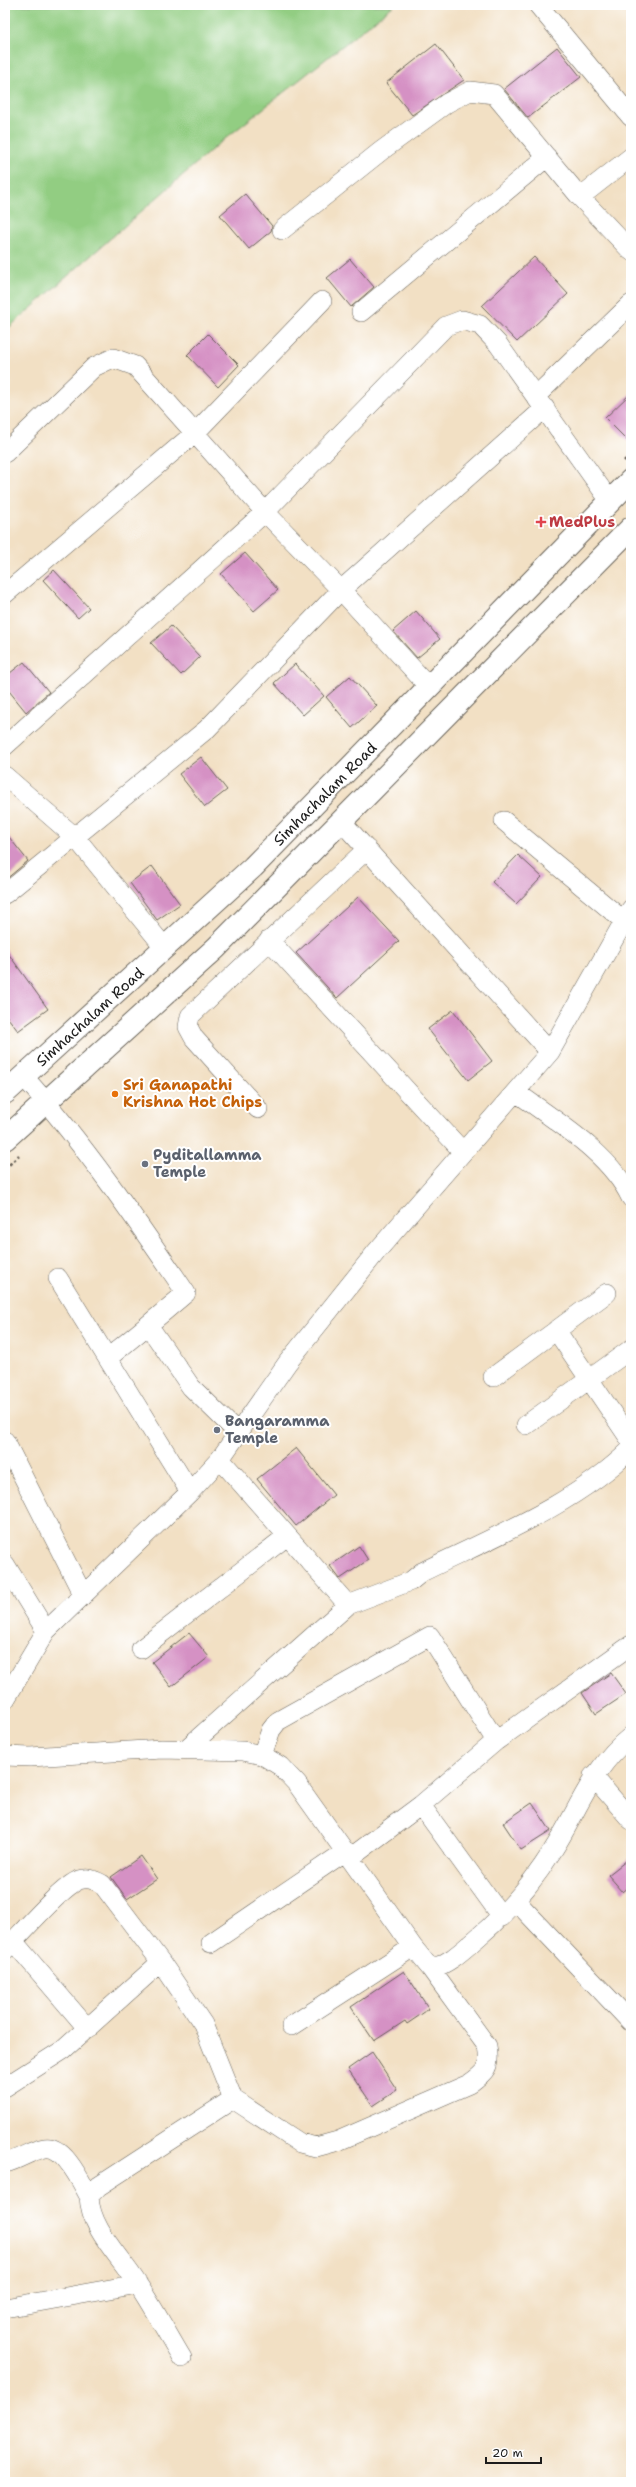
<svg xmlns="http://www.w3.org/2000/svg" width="636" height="2487" font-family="'Shantell Sans',sans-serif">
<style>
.green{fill:#92cd82;stroke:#57744f}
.building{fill:#d591c4}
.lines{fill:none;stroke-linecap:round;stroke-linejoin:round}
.street-casing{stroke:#676157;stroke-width:20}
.primary-casing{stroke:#676157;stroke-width:24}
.path{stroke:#676157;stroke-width:2.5;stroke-dasharray:3 3;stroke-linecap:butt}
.street{stroke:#fff;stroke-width:19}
.primary{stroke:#fff;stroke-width:22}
.health-dot{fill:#e0444e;stroke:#fff;stroke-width:1.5}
.food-dot{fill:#e8710a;stroke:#fff;stroke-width:1.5}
.worship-dot{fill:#6b7280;stroke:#fff;stroke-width:1.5}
.labels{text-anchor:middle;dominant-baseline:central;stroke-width:4;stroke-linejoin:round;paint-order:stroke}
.health-label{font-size:15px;font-weight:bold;fill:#be3a42;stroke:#fff;text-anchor:start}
.street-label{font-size:15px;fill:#1c1c1c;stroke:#fff}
.food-label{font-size:15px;font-weight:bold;fill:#c56008;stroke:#fff;text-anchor:start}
.worship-label{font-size:15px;font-weight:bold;fill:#5b616d;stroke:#fff;text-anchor:start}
</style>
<rect width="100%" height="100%" fill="#fff"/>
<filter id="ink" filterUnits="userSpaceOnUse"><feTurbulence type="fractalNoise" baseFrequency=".025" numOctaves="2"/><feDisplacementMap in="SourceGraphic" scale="8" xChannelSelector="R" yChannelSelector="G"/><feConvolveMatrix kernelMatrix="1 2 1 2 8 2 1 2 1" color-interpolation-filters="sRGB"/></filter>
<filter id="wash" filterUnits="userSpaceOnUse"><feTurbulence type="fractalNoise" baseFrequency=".012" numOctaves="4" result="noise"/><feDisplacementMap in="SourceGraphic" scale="16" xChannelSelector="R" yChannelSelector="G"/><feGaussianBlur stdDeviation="0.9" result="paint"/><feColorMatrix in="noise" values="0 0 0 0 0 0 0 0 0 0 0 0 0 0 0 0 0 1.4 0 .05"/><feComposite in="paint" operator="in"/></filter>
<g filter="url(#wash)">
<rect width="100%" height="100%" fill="#f2e0c4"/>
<path class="green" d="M5 5H394L216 146 5 331Z"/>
<g id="blocks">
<path class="building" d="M436 44 464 80 412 115 386 83Z
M557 47 581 77 528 118 504 89Z
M245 194 272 226 271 231 249 249 220 215Z
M534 257 568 294 517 342 482 306Z
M350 259 374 287 351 307 327 278Z
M208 334 239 365 218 387 187 355Z
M631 393V444L605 418Z
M245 553 278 590 254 611 221 574Z
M54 570 89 608 78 618 43 580Z
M416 611 440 639 417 658 393 631Z
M171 626 200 657 181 675 151 643Z
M24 662 49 692 26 712 5 686V677Z
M295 664 324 696 303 715 274 683Z
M350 676 377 706 352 728 326 697Z
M201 757 227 790 205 807 179 774Z
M5 832 28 861 5 880Z
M518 855 542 877 516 904 492 882Z
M152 866 180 904 157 920 130 883Z
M358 897 399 941 337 998 296 953Z
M5 949 48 1009 18 1031 5 1014Z
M453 1010 492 1061 468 1080 428 1029Z
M296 1448 334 1495 296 1526 257 1479Z
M359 1546 368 1560 340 1579 330 1566Z
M189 1633 209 1657 171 1687 152 1662Z
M611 1673 626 1694 596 1714 582 1693Z
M532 1803 551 1831 521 1850 503 1823Z
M141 1856 157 1879 127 1899 111 1877Z
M631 1857V1885L623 1892 608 1875Z
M404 1971 429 2009 407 2024 405 2021 374 2041 351 2007Z
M372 2052 397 2090 373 2106 348 2069Z"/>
</g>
</g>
<g filter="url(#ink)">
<use href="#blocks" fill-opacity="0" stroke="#676157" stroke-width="1"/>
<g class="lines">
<g class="street-casing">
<path id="street" d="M538 5 631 117
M580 197 631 157
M282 230 381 151 447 103 470 91 494 94 580 197 631 251
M361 312 547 157
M536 396 631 304
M5 453 94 367 113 358 135 366 265 512 446 326 462 320 480 325 498 344 610 501
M5 594 195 433 322 301
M5 746 265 512 341 590 545 408
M5 776 76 838 165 948
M504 821 624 921
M342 822 550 1052
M5 894 207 729 341 590 429 687
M269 940 463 1152
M24 1077C84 1144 135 1218 186 1293L148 1325 191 1387 238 1433
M516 1092C555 1121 610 1153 631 1198
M258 1109 194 1038 188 1027 190 1016 367 849
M58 1278 190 1492
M556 1330 631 1441
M108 1358 148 1325
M493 1377 607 1293
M526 1425 631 1349
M5 1441 83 1595
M220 1459 348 1605
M5 1564 46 1631
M141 1649 287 1536
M5 1700 46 1631 190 1492 220 1459 288 1362 377 1251 550 1052 631 909
M186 1749 348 1605 411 1581 422 1572C491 1538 576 1504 631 1449
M262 1755 271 1730 278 1721 430 1636 496 1741
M5 1756 30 1757 162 1749 243 1751 262 1755 280 1766 297 1784 413 1947 431 1969C450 1963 462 1951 476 1939 507 1913 532 1884 553 1850 579 1809 592 1767 631 1736
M593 1776 631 1820
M421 1805 502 1917
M350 1858 421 1805 496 1741 631 1645
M516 1901 631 2022
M13 1941 88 2029
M211 1943 346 1851
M5 1950C20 1935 62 1886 79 1880 89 1877 94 1880 102 1884L161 1962 203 2024 233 2099 300 2143 316 2147 338 2141 469 2084C486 2072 491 2067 487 2046L431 1969
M291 2026 413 1947
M5 2087 63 2050 161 1962
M5 2163C19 2160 31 2150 45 2148 64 2145 81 2182 89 2196
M5 2308 138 2284
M182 2358C167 2333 153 2307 137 2283 120 2256 90 2229 89 2196L99 2186 233 2099"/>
</g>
<g class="primary-casing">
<path id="primary" d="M5 1093 253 867 631 480
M5 1139 216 948 631 528"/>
</g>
<path class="path" d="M624 461 631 454
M5 1169 19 1155"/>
<use href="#street" class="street"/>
<use href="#primary" class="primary"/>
</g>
</g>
<path class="health-dot" d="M539 516h4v4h4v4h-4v4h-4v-4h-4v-4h4z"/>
<circle class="food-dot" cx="115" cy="1094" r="4"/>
<g class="worship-dot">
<circle cx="145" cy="1164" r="4"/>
<circle cx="217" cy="1430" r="4"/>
</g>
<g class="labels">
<g class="health-label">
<text x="549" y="522">MedPlus</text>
</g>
<g class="street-label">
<text transform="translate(325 794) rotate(-45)">Simhachalam Road</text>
<text transform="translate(90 1017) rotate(-42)">Simhachalam Road</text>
</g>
<g class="food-label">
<text x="123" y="1085">Sri Ganapathi<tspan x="123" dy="17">Krishna Hot Chips</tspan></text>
</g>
<g class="worship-label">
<text x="153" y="1155">Pyditallamma<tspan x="153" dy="17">Temple</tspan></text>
<text x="225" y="1421">Bangaramma<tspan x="225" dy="17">Temple</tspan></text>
</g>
</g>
<rect width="636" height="2487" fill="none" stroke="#fff" stroke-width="20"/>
<path d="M486 2457v6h55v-6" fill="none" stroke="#1c1c1c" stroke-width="2"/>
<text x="492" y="2457" font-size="12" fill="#1c1c1c" stroke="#ffffff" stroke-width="3" paint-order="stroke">20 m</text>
</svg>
